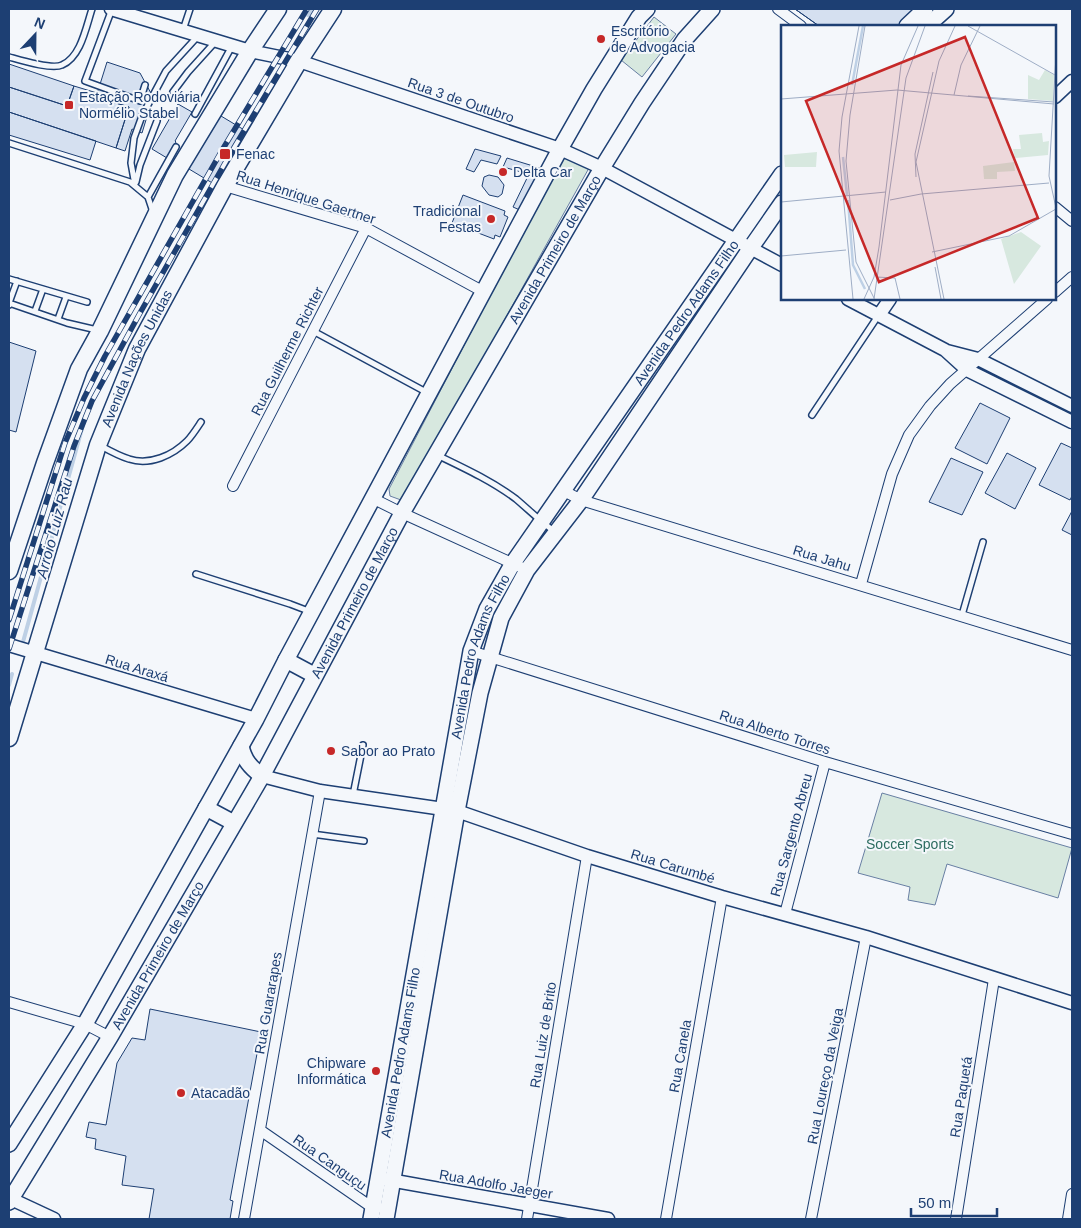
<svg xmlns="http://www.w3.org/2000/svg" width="1081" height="1228" font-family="Arial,sans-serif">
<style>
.green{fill:#d7e8df;stroke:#687fa3}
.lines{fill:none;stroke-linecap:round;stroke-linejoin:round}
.stream{stroke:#bed0e5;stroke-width:4}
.building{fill:#d5e0f0;stroke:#1d3f73}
.service-casing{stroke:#1d3f73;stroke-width:8}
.minor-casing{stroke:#1d3f73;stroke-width:12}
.tertiary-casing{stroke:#1d3f73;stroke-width:15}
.secondary-casing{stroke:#1d3f73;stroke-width:18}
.primary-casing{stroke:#1d3f73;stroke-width:19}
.service{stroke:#f4f7fb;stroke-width:5}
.minor{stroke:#f4f7fb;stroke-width:10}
.tertiary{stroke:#f4f7fb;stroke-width:12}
.secondary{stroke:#f4f7fb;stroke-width:15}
.primary{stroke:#f4f7fb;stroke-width:16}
.rail-casing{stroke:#1d3f73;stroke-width:5.5}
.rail{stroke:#f4f7fb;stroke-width:4;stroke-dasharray:11;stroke-linecap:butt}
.poi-dot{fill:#c62828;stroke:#f4f7fb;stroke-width:2}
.labels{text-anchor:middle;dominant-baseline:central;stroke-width:4;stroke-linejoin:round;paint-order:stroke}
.poi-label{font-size:14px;fill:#1d3f73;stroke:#f4f7fb;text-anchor:start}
.street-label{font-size:14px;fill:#1d3f73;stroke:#f4f7fb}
.park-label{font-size:14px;fill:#2c6c60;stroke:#f4f7fb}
.water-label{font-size:15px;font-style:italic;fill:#1d3f73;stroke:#f4f7fb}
.inset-river{fill:none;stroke:#bed0e5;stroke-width:2.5}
.inset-road{fill:none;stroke:#9eadc5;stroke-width:1}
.view{fill:#c62828;fill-opacity:0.15;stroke:#c62828;stroke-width:2.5}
.inset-edge{fill:none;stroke:#1d3f73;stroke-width:2.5}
</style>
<rect width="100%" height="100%" fill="#f4f7fb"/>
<path class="green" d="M654 17 676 34 642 77 621 60Z
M563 156 589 168 407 495 401 500 390 496 389 489Z
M882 793 1072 848 1058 898 947 864 935 905 908 900 910 887 858 873Z"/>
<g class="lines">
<path class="stream" d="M308 15 312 9
M23 642 86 414
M9 685 12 674"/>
</g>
<path class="building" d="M795 9H918L900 26H819Z
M795 9H918L900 26H819Z
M107 62 140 73 153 97 142 133 132 129 125 151 116 148 129 107 96 97Z
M9 64 74 86 67 106 9 87Z
M74 86 97 93 96 97 129 107 116 148 9 112V87L67 106Z
M178 104 192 112 175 141 176 142 167 158 152 149Z
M9 112 96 141 90 160 9 135Z
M216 113 251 134 219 187 184 166Z
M475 149 501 156 497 164 481 160 474 172 466 169Z
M507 158 543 169 522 211 513 207 529 174 503 167Z
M489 175 498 177 504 185 502 194 498 197 489 195 482 186 484 177Z
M463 195 505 211 504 215 508 217 500 237 495 235 494 239 452 223Z
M9 342 36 351 16 432 9 430Z
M980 403 1010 418 987 464 955 448Z
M1061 443 1072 448V496L1070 500 1039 485Z
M1007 453 1036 468 1015 509 985 493Z
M951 458 983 472 962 515 929 502Z
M1072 511V535L1062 530Z
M150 1009 261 1032 230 1200 233 1201 230 1219H149L154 1189 122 1185 126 1156 95 1149 96 1139 86 1137 89 1122 106 1125 117 1063 132 1038 145 1040Z"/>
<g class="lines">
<g class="service-casing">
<path id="service" d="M112 9 85 81 140 101 145 85
M183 30 190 9
M9 57C20 60 52 70 62 65 81 57 86 27 92 9
M173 92 188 72 216 41
M195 114 232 46
M9 143 130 182 148 197 153 212
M136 182 140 165 157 121
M135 185 131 163 134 138 142 116 166 71 198 36
M148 197 176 147
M9 279 87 302
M9 303 17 281
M9 305V303L67 323 97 330
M35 311 43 289
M58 319 66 297
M313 331 426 392
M812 415 878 316
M101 446C110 451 119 456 129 459 150 466 173 455 187 441 192 436 197 428 201 422
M437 455C464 468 492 481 516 499 529 510 541 522 555 532
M196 574 290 604 311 612
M962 615 983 542
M353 795 363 745
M312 834 364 841"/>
</g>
<g class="minor-casing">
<path id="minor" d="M778 9 801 26
M225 186 366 228 484 292
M1055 207 1072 221
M1055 292 1072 277
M233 486 366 228
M564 491 581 500 1072 650
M372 498 402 513 527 570
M861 584 892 474 909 435 930 406 950 384 1047 299
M471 651 825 762 1072 834
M785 914 825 762
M9 1002 85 1024 110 1037
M260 1130 373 1208H377
M244 1219 320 791
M527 1219 587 856
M666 1219 722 897
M811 1219 866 937
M956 1219 994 979
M1068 1219 1072 1194"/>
</g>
<g class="tertiary-casing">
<path id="tertiary" d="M111 9 250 51 299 61 560 149 602 168 782 265
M1055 97 1072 81
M848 299 945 350 967 370 1072 422
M879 315 890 299
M947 351 978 359 1072 406
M9 645 256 719
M262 776 320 791 457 811 587 856 722 897 866 937 1072 1003
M384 1179 608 1219
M9 1198 54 1219"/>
</g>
<g class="secondary-casing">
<g id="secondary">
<path d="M907 26 925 9"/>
<path d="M927 26 946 9"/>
<path d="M286 660 314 675"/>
<path d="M241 746C244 760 250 767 262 776"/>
<path d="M206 808 234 823"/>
<path d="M9 1144 85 1024 256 719 286 660 560 149 594 89 639 17 647 9"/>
<path id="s1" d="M9 1202 110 1037 262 776 402 513 602 168 642 103 685 39 712 9"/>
<path id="s2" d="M371 1219 471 651 487 609 513 563 782 174"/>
<path d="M386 1219 457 811 480 693 501 618 527 570 581 500 750 249 782 203"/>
</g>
</g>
<g class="primary-casing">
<g id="primary">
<path d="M9 571 45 463 79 369 100 331 175 175 250 51 278 9"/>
<path id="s3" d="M9 738 98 445 137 349 225 186 299 61 333 9"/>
</g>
</g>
<use href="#service" class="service"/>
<use href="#minor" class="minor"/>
<use href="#tertiary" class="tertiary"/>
<use href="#secondary" class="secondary"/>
<use href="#primary" class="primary"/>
<g class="rail-casing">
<path id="rail" d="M9 620 65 443 84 398 105 356 221 152 307 9
M9 649 74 446 92 401 140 313 229 156 317 9"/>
</g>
<use href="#rail" class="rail"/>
</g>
<g class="poi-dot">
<circle cx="601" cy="39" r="5"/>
<rect x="64" y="100" width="10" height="10" rx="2.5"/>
<rect x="219" y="148" width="12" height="12" rx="2.5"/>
<circle cx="503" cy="172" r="5"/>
<circle cx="491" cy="219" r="5"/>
<circle cx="331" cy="751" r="5"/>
<circle cx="376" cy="1071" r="5"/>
<circle cx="181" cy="1093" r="5"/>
</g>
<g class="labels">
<g class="poi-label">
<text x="611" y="31">Escritório<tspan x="611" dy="16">de Advogacia</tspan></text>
<text x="79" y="97">Estação Rodoviária<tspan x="79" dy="16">Normélio Stabel</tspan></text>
<text x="236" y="154">Fenac</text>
<text x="513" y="172">Delta Car</text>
<text x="481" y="211" text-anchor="end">Tradicional<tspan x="481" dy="16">Festas</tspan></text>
<text x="341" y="751">Sabor ao Prato</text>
<text x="366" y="1063" text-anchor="end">Chipware<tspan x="366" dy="16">Informática</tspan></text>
<text x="191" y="1093">Atacadão</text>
</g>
<g class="street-label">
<text transform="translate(461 100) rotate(19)">Rua 3 de Outubro</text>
<text transform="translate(306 197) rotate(18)">Rua Henrique Gaertner</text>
<text stroke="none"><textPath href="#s1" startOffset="1098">Avenida Primeiro de Março</textPath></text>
<text stroke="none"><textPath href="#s2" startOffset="979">Avenida Pedro Adams Filho</textPath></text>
<text transform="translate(287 351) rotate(-63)">Rua Guilherme Richter</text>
<text stroke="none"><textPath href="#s3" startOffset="401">Avenida Nações Unidas</textPath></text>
<text transform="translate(822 558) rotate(17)">Rua Jahu</text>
<text stroke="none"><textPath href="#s1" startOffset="692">Avenida Primeiro de Março</textPath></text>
<text stroke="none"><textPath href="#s2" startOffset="574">Avenida Pedro Adams Filho</textPath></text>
<text transform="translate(137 668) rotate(17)">Rua Araxá</text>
<text transform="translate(775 732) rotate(18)">Rua Alberto Torres</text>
<text transform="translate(791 835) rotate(-75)">Rua Sargento Abreu</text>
<text transform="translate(673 866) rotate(17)">Rua Carumbé</text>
<text stroke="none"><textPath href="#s1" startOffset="288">Avenida Primeiro de Março</textPath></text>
<text transform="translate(268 1003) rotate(-80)">Rua Guararapes</text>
<text transform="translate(543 1035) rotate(-81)">Rua Luiz de Brito</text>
<text stroke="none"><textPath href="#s2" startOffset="169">Avenida Pedro Adams Filho</textPath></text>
<text transform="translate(680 1056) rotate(-80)">Rua Canela</text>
<text transform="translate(825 1076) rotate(-79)">Rua Loureço da Veiga</text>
<text transform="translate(961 1097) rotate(-81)">Rua Paquetá</text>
<text transform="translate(330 1162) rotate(35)">Rua Canguçu</text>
<text transform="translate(496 1184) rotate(10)">Rua Adolfo Jaeger</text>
</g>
<g class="park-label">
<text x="910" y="844">Soccer Sports</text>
</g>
<g class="water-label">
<text transform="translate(54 528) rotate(-75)">Arroio Luiz Rau</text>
</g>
</g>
<g transform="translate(781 25)">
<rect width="275" height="275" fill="#f4f7fb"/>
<path d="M264 45 273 50 272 76 247 74V50L258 55ZM261 108 262 117 268 116 267 130 234 133 232 124H240L238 110ZM36 127 35 142H4L3 130ZM233 137 234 146 216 147V154H203L202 141ZM240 207 260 221 233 259 220 214Z" fill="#d7e8df"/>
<path class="inset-river" d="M71 60 82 1M62 132 66 170M67 175 72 240 84 264"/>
<path class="inset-road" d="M84 1 69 90 65 136 75 237 93 273M187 1 274 50M275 31 268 151 275 183M173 70 180 40 199 1M187 71 273 77M0 74 116 65 273 79M135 152 134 129 152 47M109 175 140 169 268 158M0 177 105 167M151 227 228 211 275 184M0 231 65 225M154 242 160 274M95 252 114 253 119 274M72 274 58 126 61 92 78 1M83 274 93 252 98 222 120 40 137 1M93 274 125 53 144 1M163 274 135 137 158 36 174 1"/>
<path class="view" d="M184 12 257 193 98 257 25 76Z"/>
<rect width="275" height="275" class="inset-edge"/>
</g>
<rect width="1081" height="1228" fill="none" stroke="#1d3f73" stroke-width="20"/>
<g transform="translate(35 35) rotate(22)" stroke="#f4f7fb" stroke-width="4" paint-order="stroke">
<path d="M0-4L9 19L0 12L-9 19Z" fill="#1d3f73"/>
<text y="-8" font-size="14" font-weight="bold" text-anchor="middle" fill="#1d3f73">N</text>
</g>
<path d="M911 1208v8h86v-8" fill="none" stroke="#1d3f73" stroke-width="2.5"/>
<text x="918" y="1208" font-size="15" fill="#1d3f73" stroke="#f4f7fb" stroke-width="4" paint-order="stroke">50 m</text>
</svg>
